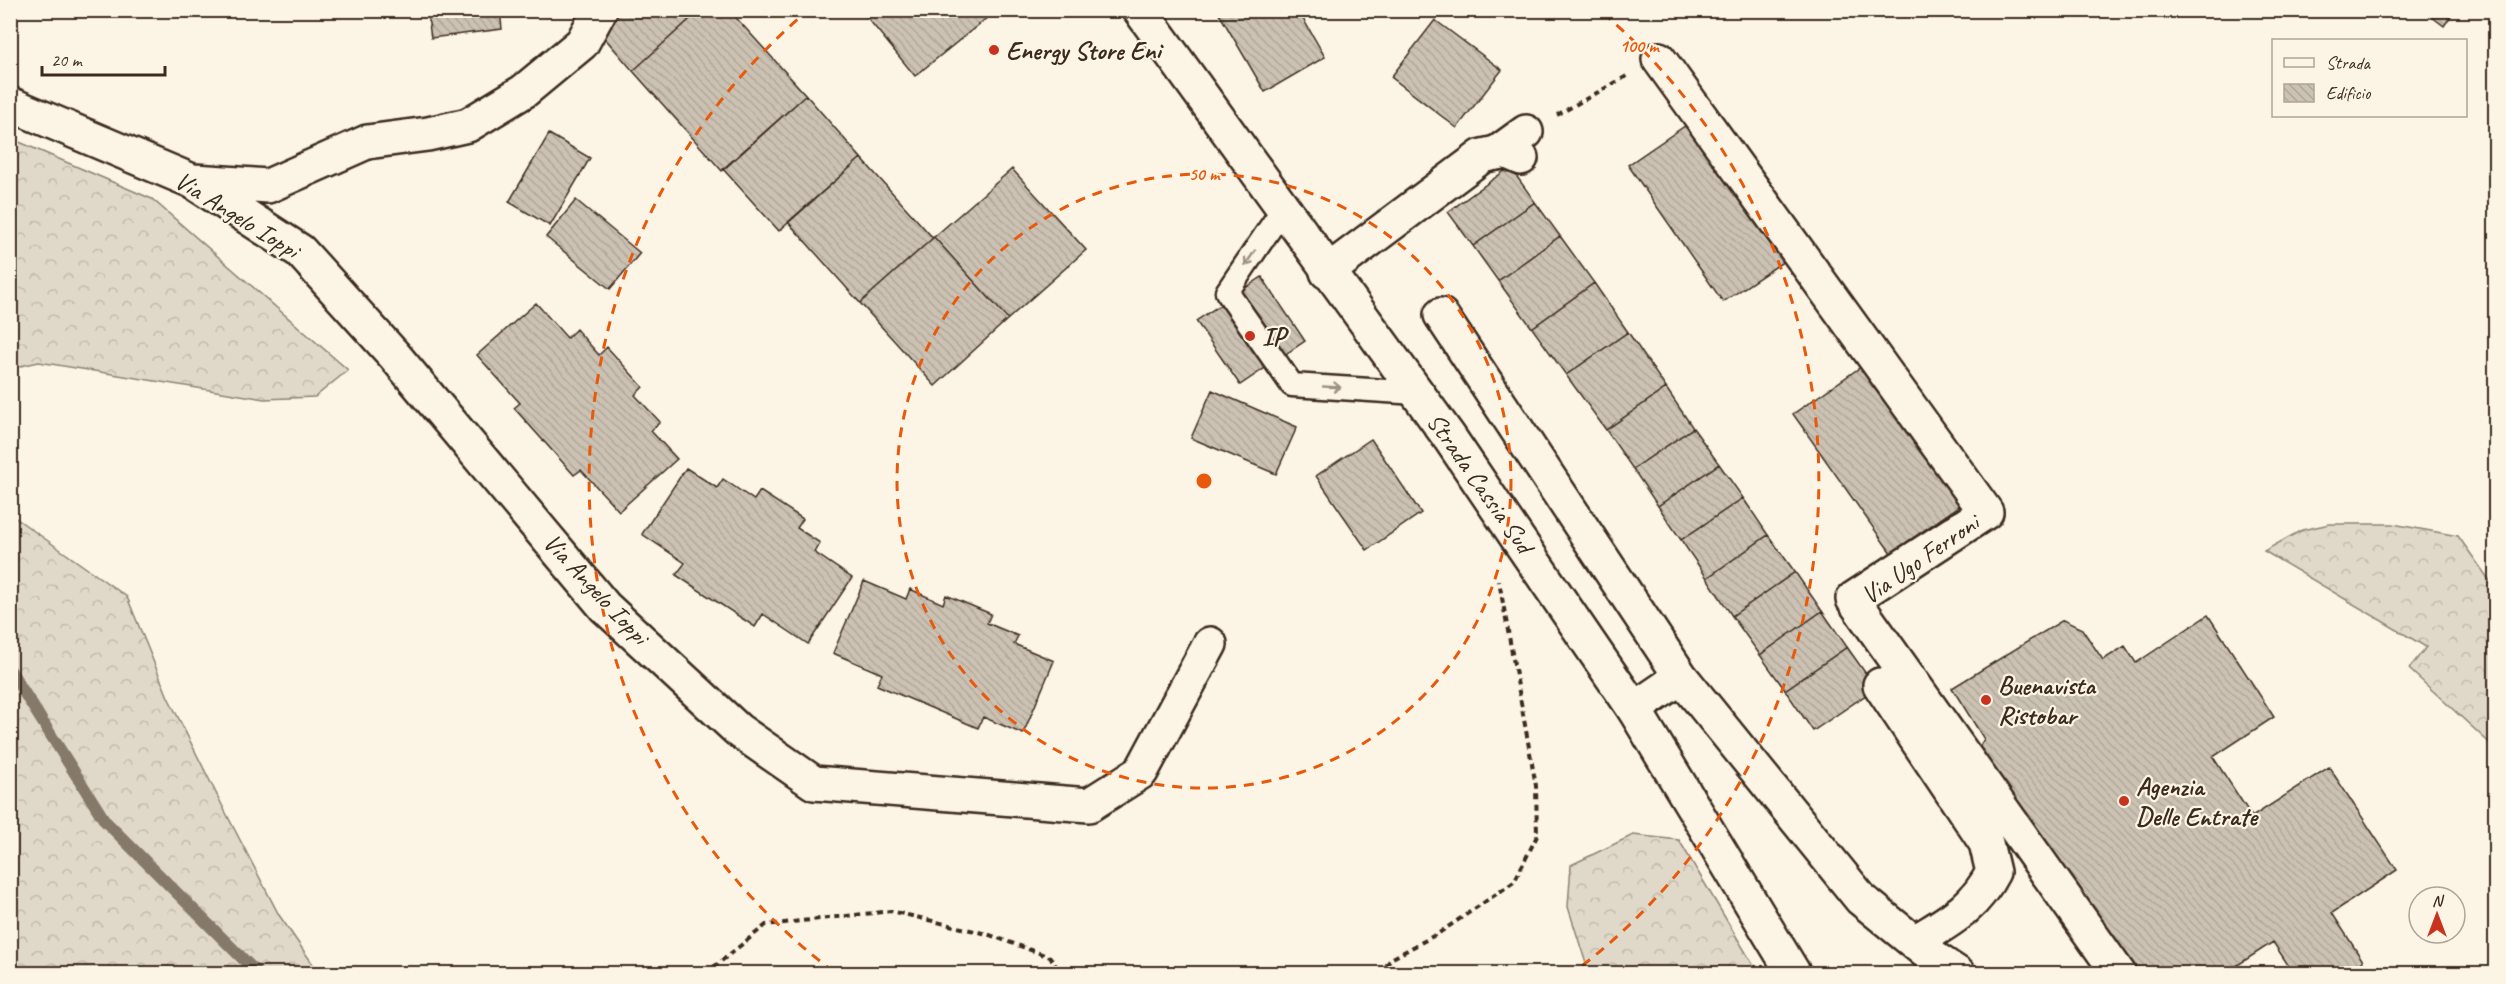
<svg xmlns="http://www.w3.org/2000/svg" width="2506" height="984" font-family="Caveat,sans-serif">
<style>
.forest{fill:url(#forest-crowns);stroke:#8e8173;stroke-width:1.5}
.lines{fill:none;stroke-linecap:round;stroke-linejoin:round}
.stream{stroke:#85796b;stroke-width:12}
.building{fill:url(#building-back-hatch);stroke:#3b2a1e;stroke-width:1.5}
.service-casing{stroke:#3b2a1e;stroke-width:27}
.pedestrian-casing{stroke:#3b2a1e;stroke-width:38}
.minor-casing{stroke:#3b2a1e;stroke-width:38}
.primary-casing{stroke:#3b2a1e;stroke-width:38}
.path{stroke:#3b2a1e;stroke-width:4;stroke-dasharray:6 4.5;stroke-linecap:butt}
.service{stroke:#fcf5e5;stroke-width:22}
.pedestrian{stroke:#fcf5e5;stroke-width:33}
.minor{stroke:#fcf5e5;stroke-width:33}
.primary{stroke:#fcf5e5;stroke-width:33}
.oneway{stroke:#9c9082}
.ring{fill:none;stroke:#e8590c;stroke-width:3;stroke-dasharray:10 8}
.poi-dot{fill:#c8321e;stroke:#fcf5e5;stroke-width:2}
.labels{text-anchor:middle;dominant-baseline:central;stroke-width:4.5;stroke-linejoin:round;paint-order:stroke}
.poi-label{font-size:26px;font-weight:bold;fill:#3b2a1e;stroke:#fcf5e5;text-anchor:start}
.street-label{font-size:26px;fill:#3b2a1e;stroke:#fcf5e5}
.centre{fill:#e8590c;stroke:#fcf5e5;stroke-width:3}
.ring-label{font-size:18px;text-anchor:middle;font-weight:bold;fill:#e8590c;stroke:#fcf5e5;stroke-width:4.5;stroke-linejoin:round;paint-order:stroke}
</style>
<defs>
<pattern id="forest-crowns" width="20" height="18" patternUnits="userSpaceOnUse" patternTransform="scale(1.5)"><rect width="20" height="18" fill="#e0d8c8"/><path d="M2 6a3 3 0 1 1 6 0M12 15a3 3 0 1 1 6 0" fill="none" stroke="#c1baab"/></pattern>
<pattern id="building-back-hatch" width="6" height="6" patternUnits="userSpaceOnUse" patternTransform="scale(1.5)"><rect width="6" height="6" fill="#ccc2b3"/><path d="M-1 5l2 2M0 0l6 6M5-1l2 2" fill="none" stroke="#b0a79a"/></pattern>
</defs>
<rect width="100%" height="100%" fill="#fcf5e5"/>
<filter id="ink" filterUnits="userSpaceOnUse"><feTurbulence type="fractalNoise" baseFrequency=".0167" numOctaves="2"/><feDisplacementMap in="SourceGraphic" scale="12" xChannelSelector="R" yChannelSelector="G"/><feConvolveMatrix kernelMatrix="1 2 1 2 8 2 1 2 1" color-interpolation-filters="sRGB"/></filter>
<g filter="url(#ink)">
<path class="forest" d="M10 138 152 199 348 370 315 397 264 399 39 362 11 368Z
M10 514 127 597 168 697 226 813 279 915 319 973H11Z
M2330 524H2393L2458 536 2495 588V748L2409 669 2426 647 2264 551 2302 530Z
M1633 835 1679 840 1758 973H1589L1568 907 1571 865Z"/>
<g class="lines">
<path class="stream" d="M10 670 105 821 258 974"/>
</g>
<path class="building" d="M427 10H500L502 29 431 38Z
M618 10H700L633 71 602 35Z
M700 10H729L806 95 722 171 633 71Z
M861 10H991L993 13 915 76Z
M1217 10H1298L1325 57 1265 92Z
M2423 10H2455L2444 26Z
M1435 20 1502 70 1457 128 1391 77Z
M806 95 861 158 779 231 723 169Z
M1695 119 1790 257 1723 302 1628 165Z
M549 134 590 158 550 226 509 202Z
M861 158 933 238 860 303 788 222Z
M1510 167 1535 202 1473 246 1448 212Z
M1012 169 1086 250 1008 319 934 237Z
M576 200 640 253 610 289 546 237Z
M1535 202 1560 236 1498 281 1473 246Z
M1560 236 1594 283 1532 328 1498 281Z
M934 237 1008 319 935 386 860 303Z
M1262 277 1305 341 1240 385 1196 321Z
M1594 283 1628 332 1566 375 1532 328Z
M536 303 567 338 576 329 599 355 607 347 643 387 635 395 660 422 651 431 677 459 619 511 581 470 574 475 514 408 520 403 477 355Z
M1628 332 1666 388 1606 430 1566 375Z
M1868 362 1965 502 1891 553 1793 414Z
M1666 388 1693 428 1633 469 1606 430Z
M1212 390 1297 427 1276 474 1191 438Z
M1693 428 1719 464 1658 506 1633 469Z
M1371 439 1421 513 1367 550 1316 476Z
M1719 464 1743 498 1681 540 1658 506Z
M686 468 717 488 723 479 754 500 760 491 803 519 797 528 820 543 814 552 852 578 808 644 763 614 755 627 676 575 685 563 642 534Z
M1743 498 1768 535 1707 578 1681 540Z
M1768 535 1795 572 1732 616 1707 578Z
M1795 572 1822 611 1760 655 1732 616Z
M864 581 906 599 910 589 943 604 946 595 991 614 987 623 1018 636 1014 644 1054 661 1023 734 983 717 978 728 877 685 882 674 833 653Z
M1822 611 1847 647 1785 690 1760 655Z
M2208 615 2274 717 2213 757 2252 817 2329 767 2397 870 2332 913 2363 961 2343 974H2294L2273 942 2224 974H2144L2141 969 2134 974 1975 754 1984 739 1952 688 2063 620 2082 629 2103 660 2125 646 2136 663Z
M1847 647 1876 688 1813 731 1785 690Z"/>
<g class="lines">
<g class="service-casing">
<path id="service" d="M1283 209 1227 292 1292 385 1417 393"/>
</g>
<g class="pedestrian-casing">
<path id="pedestrian" d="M1497 153 1526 132"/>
</g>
<g class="minor-casing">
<path id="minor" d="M1659 59 1986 512 1853 599 2119 974
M10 104 192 181 300 251 394 355 605 607 738 730 814 783 1089 805 1141 772 1210 644
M194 181 268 186 367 142 428 134 468 125 524 91 582 43 600 10
M1327 272 1482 156 1505 151 1521 158
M1441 315 1681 677
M1880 685 1986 843 1993 872C1973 910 1950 920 1915 942
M1634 709 1681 677 1861 899 1931 956 1958 974"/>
</g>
<g class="primary-casing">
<path id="primary" d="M1140 10 1449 437 1518 539 1634 709 1794 974"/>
</g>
<path class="path" d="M1557 115 1627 76
M705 974 766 925 891 911 987 934 1050 957 1061 974
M1380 974 1391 959 1439 933 1514 882 1537 836 1536 786 1499 581"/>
<use href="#service" class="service"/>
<use href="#pedestrian" class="pedestrian"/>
<use href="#minor" class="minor"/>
<use href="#primary" class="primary"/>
</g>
<defs><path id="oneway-shaft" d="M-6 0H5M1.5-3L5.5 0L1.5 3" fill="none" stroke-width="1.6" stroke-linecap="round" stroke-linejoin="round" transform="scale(1.5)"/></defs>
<g class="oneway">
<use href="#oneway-shaft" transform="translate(1250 258) rotate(124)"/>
<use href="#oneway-shaft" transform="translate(1332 387) rotate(3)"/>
</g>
</g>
<g class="ring">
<circle cx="1204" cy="481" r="307"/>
<path d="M834 972A615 615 0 0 1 805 13M1603 13A615 615 0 0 1 1574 972"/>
</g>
<g class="poi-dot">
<circle cx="994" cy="50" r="6"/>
<circle cx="1250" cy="336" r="6"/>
<circle cx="1986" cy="700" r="6"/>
<circle cx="2124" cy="801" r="6"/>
</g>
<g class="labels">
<g class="poi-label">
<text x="1006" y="50">Energy Store Eni</text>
<text x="1262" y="336">IP</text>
<text x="1998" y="685">Buenavista<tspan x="1998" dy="30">Ristobar</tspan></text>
<text x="2136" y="786">Agenzia<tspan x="2136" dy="30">Delle Entrate</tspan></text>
</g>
<g class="street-label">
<text transform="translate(237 215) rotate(32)">Via Angelo Ioppi</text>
<text transform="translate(1480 483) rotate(55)">Strada Cassia Sud</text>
<text transform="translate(1920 559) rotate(-35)">Via Ugo Ferroni</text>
<text transform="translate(596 589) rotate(47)">Via Angelo Ioppi</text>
</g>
</g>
<circle cx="1204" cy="481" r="9" class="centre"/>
<g class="ring-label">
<text x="1639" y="52">100 m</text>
<text x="1204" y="180">50 m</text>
</g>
<rect width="2506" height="984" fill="none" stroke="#fcf5e5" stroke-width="36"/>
<rect x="18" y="18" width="2470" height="948" fill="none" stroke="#3b2a1e" stroke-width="2" filter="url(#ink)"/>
<rect x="2272" y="39" width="195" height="78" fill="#fcf5e5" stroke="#afa495" stroke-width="1.5"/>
<rect x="2284" y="58" width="30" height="9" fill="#fcf5e5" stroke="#afa495" stroke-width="1.5"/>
<text x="2326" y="69" font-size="18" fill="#3b2a1e">Strada</text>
<rect x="2284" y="84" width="30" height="18" fill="url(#building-back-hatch)" stroke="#afa495" stroke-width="1.5"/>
<text x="2326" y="99" font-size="18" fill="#3b2a1e">Edificio</text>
<g transform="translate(2437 915)"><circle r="28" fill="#fcf5e5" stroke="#afa495" stroke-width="1.5"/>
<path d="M0-4.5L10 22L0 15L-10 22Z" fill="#c8321e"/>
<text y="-9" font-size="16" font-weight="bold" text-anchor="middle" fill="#3b2a1e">N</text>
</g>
<path d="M42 66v9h123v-9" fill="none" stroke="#3b2a1e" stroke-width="3"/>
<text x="51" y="66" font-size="18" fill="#3b2a1e" stroke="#fcf5e5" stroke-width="4.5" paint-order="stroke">20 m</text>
</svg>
